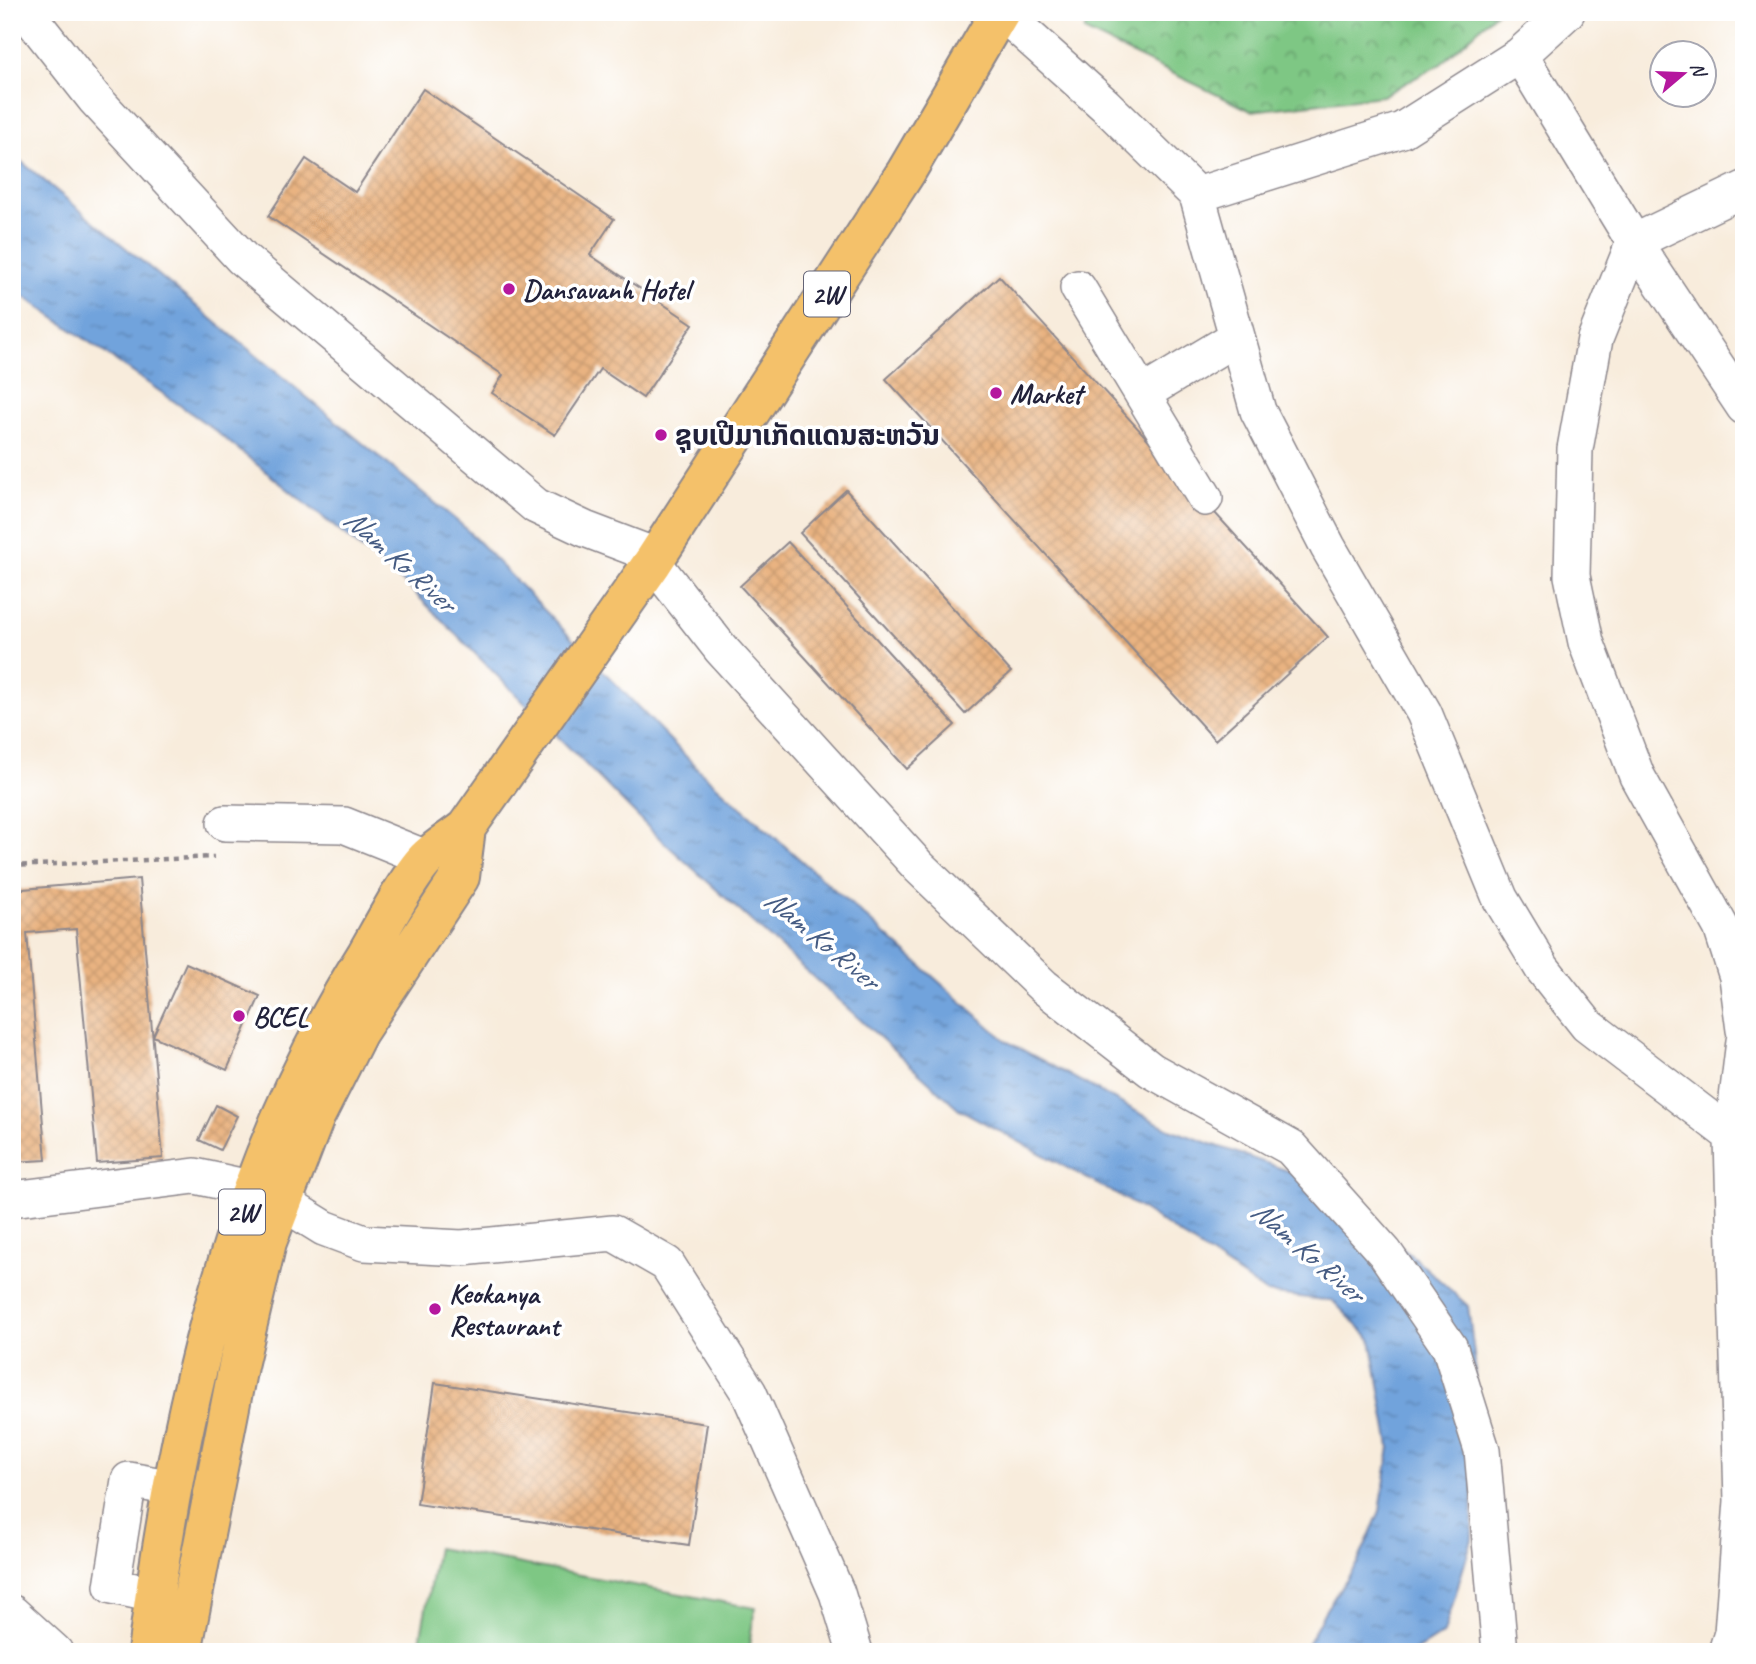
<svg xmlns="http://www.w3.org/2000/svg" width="1756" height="1664" font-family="Caveat,'Noto Sans Lao',sans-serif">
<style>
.park{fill:url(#park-crowns);stroke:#507460;stroke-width:2}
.garden{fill:#7ec784;stroke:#507460;stroke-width:2}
.water{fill:url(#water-ripples);stroke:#4a628c;stroke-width:2}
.building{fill:url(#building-cross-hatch)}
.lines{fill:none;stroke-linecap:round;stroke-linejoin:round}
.minor-casing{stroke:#8d878c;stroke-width:38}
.highway-casing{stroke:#8d878c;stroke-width:42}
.path{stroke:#8d878c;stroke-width:4.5;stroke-dasharray:5 5;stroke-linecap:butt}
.minor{stroke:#fff;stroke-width:35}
.highway{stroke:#f4c16a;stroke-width:38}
.poi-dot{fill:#b5179e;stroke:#fff;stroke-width:2.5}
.labels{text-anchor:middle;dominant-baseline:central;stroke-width:7;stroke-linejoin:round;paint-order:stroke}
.shield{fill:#fff;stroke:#646476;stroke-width:2}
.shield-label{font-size:26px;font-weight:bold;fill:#22223b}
.poi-label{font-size:28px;font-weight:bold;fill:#22223b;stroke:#fff;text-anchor:start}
.water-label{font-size:30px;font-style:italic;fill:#465c83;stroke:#fff}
</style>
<defs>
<pattern id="park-crowns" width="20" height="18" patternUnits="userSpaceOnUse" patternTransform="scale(1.75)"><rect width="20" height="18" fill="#7ec784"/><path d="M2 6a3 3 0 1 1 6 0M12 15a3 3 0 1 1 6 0" fill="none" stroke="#67a16d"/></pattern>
<pattern id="water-ripples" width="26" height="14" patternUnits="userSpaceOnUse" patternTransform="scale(1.75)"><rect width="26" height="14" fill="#71a3dc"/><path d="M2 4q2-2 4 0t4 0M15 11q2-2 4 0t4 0" fill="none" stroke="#5c84b4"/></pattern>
<pattern id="building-cross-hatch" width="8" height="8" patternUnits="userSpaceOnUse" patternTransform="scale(1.75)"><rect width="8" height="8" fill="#e9b381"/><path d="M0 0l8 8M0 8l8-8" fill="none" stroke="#c89a70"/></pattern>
</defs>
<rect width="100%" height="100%" fill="#fff"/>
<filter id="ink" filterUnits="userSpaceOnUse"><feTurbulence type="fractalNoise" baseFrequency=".0143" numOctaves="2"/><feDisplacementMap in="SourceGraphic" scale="14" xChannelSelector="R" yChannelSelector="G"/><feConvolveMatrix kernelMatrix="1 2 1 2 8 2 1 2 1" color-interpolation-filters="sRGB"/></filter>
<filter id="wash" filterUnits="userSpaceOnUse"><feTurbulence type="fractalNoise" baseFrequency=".00686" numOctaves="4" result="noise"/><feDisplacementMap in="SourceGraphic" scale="28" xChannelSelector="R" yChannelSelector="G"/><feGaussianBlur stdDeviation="1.57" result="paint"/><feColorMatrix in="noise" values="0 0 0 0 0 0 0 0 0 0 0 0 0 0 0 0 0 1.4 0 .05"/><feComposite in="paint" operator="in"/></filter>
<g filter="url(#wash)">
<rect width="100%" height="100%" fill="#f8ecdc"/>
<path class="park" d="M1091 12H1497L1441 64 1382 96 1251 111 1084 31Z"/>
<path class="garden" d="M437 1548 755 1608 748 1652H418Z"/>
<path class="water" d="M12 154 463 526 701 772 1006 1041 1169 1129 1314 1180 1416 1259 1468 1306 1475 1362 1472 1539 1444 1633 1414 1652H1303L1325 1611 1358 1562 1380 1511 1390 1447 1371 1339 1333 1301 1267 1293 1136 1205 959 1109 655 834 408 586 208 425 12 288Z"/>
<g id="blocks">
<path class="building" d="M423 89 614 219 590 255 693 324 643 398 600 369 555 435 492 393 503 375 268 216 306 159 355 192Z
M999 276 1328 637 1215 740 886 379Z
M846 490 1011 672 965 714 800 533Z
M788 542 955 725 907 769 740 586Z
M139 879 163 1158 97 1163 76 929 27 933 46 1160 12 1162V890Z
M186 963 260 996 227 1070 153 1036Z
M216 1105 237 1116 220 1150 199 1140Z
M435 1383 707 1424 689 1545 417 1504Z"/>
</g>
</g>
<g filter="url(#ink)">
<use href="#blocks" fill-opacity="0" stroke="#8d878c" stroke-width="2"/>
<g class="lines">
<g class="minor-casing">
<path id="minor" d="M26 12 94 98 242 258 536 506 585 529 656 556
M1001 12 1105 105 1197 195 1402 130 1520 55 1567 12
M1520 55 1634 242 1744 407
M1744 189 1634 242 1595 339 1575 449 1572 576 1586 642 1637 776 1721 927 1737 977 1744 1030
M1197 195 1258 411 1328 547 1424 713 1500 898 1542 968 1587 1025 1744 1145
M1078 288 1205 498
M1142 394 1237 337
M653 562 721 649 919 867 1043 986 1151 1070 1291 1148 1385 1253 1450 1348 1482 1450 1500 1652
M225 823 344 825 426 858
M12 1199 195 1176 250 1188 282 1202 324 1228 364 1243 462 1248 613 1233 667 1264 749 1393 837 1593 855 1652
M154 1595 112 1586 129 1480 173 1488
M12 1613 55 1652
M1726 1652 1732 1633 1742 1501 1732 1139 1744 1041"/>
</g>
<g class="highway-casing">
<path id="highway" d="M147 1652C178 1408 234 1165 366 955 380 931 410 873 428 857 439 846 454 838 466 828L653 562 906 172 1000 12
M182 1652 238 1366 267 1242 315 1117 358 1032 460 877 466 828"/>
</g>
<path class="path" d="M12 866 214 857"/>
<use href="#minor" class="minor"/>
<use href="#highway" class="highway"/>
</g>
</g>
<g class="poi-dot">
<circle cx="509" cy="289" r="7"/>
<circle cx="996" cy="393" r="7"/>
<circle cx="661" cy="435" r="7"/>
<circle cx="239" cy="1016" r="7"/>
<circle cx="435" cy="1309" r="7"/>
</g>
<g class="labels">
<g class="shield">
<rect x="804" y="271.5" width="46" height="45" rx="5"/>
<rect x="219" y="1189.5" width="46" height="45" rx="5"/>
</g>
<g class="shield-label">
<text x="827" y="294">2W</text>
<text x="242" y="1212">2W</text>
</g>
<g class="poi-label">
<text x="523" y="289">Dansavanh Hotel</text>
<text x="1010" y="393">Market</text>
<text x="675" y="435">ຊຸບເປີມາເກັດແດນສະຫວັນ</text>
<text x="253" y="1016">BCEL</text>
<text x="449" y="1293">Keokanya<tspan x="449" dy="32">Restaurant</tspan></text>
</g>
<g class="water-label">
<text transform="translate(400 560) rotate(42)">Nam Ko River</text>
<text transform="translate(822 939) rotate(40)">Nam Ko River</text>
<text transform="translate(1308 1251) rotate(41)">Nam Ko River</text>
</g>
</g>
<rect width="1756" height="1664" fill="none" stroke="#fff" stroke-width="42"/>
<g transform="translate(1683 74) rotate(71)"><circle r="33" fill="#ffffff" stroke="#a7a7b1" stroke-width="2"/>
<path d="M0-5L12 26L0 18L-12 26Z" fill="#b5179e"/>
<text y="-10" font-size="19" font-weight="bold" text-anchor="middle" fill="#22223b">N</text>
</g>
</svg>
